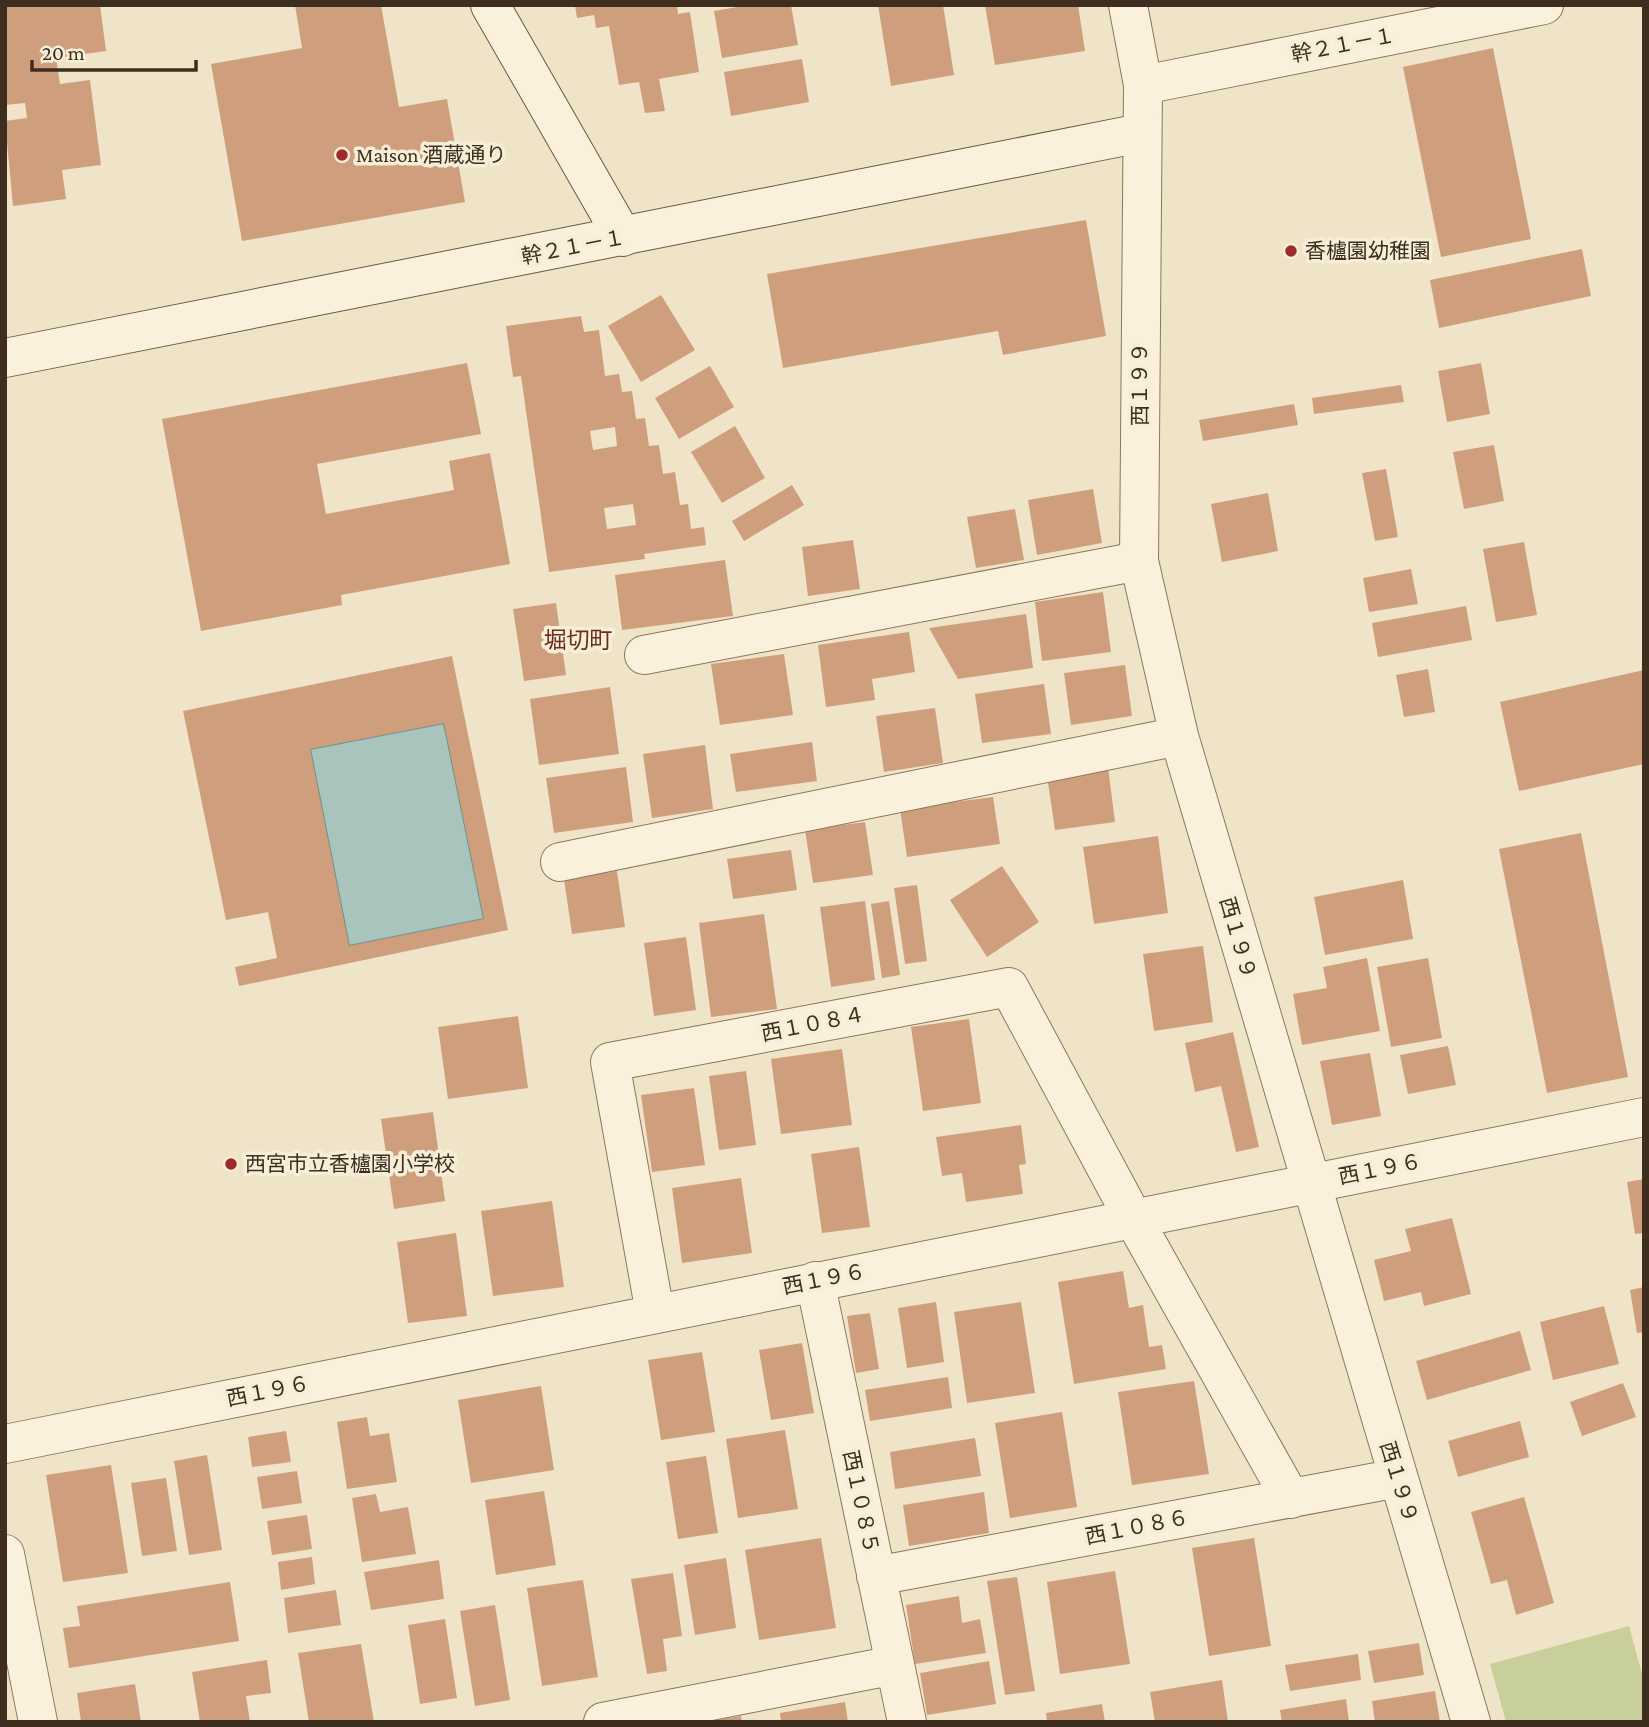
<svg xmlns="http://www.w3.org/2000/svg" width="1649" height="1727" font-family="'Crimson Pro','Noto Sans JP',serif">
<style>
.green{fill:#c9cf9b}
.water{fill:#a9c4bc;stroke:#6f938a;stroke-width:2}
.building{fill:#cf9f7d;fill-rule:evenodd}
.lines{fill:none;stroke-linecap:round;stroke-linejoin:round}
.street-casing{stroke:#8d765c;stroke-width:40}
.secondary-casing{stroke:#6f573f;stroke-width:40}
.street{stroke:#faf1dc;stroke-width:38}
.secondary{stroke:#faf1dc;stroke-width:38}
.poi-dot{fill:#9e2a2b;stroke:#f7eed8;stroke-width:2.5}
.labels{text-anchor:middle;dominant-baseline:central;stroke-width:7;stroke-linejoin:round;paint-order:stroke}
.street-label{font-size:21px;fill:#3d2e20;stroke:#f7eed8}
.poi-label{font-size:21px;fill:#3d2e20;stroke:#f7eed8;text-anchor:start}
.neighbourhood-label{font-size:23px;fill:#6b2e1e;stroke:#f7eed8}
</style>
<rect width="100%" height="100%" fill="#f0e4c8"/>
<path class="green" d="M1629 1626 1644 1681V1722H1506L1490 1664Z"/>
<path class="water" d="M444 723 484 919 349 946 310 749Z"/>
<path class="building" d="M5 5H100L106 51 56 58 60 84 90 80 101 165 62 170 66 199 13 206 5 121 27 118 25 103 5 105Z
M295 5H381L399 107 447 99 465 202 242 241 211 64 302 48Z
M575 5H677L678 14 690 12 699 72 659 79 665 111 645 113 639 82 619 85 609 26 596 28 594 15 577 18Z
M749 5H791L798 45 722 58 714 11Z
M878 5H943L954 75 891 86Z
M985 5H1078L1085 51 995 65Z
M1493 48 1531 239 1441 257 1403 67Z
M802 59 809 102 731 116 724 72Z
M1086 220 1106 336 1003 355 998 331 783 368 767 274Z
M1582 249 1591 296 1439 328 1430 280Z
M661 295 695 350 641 382 608 326Z
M581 316 584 332 599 330 605 376 619 374 622 392 632 391 636 419 645 418 649 446 659 445 663 474 675 472 680 505 688 504 691 529 704 527 706 545 644 554 645 559 549 572 521 376 513 377 506 326ZM615 427 617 446 593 450 590 431ZM633 504 636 525 607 529 604 508Z
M467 363 481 434 317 464 326 514 454 490 449 461 490 453 510 564 341 595 342 605 201 631 162 419Z
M1481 363 1490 414 1447 422 1438 371Z
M710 366 734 407 679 439 655 398Z
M1401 385 1404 402 1314 414 1312 398Z
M1294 404 1298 425 1203 441 1199 420Z
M735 426 765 478 722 503 691 452Z
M1494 445 1504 501 1464 509 1453 452Z
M1386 469 1398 537 1375 541 1362 473Z
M792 485 804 505 744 541 732 521Z
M1093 489 1102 543 1037 555 1028 500Z
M1268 493 1278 551 1222 562 1211 504Z
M1015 509 1024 560 976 568 967 517Z
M853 540 860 589 808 596 802 547Z
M1524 542 1537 615 1496 622 1483 549Z
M725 560 733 616 622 630 615 575Z
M1411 569 1418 604 1369 612 1363 578Z
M1103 592 1111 652 1042 661 1035 602Z
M556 603 566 675 524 681 513 609Z
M1466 606 1472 640 1378 657 1372 623Z
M1026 614 1033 668 958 679 929 628Z
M909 632 915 672 872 679 875 700 826 707 818 645Z
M784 654 793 715 720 725 711 664Z
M452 656 508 930 239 986 235 967 277 958 268 912 226 920 183 711ZM444 723 484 919 349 946 310 749Z
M1125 665 1132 716 1071 725 1064 673Z
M1428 669 1435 712 1404 717 1396 675Z
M1644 670V764L1519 791 1500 702Z
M1044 684 1051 734 982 743 975 694Z
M610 687 619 754 539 765 530 699Z
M935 708 943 763 884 772 876 716Z
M812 742 817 781 736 792 730 754Z
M705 745 713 809 652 818 643 754Z
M626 767 633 822 554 833 546 778Z
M1108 767 1115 822 1055 830 1047 776Z
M993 797 1000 844 907 857 900 809Z
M865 822 873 875 813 883 805 830Z
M1581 833 1628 1077 1547 1093 1499 849Z
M1158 836 1168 913 1094 924 1083 847Z
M791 850 797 890 733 899 727 859Z
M1002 866 1039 922 987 957 950 900Z
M617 871 625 927 572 934 564 879Z
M1403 880 1413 939 1325 955 1314 897Z
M917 885 927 961 905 964 894 888Z
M865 901 875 980 831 987 820 907Z
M889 901 900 975 882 978 871 904Z
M764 914 777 1009 711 1017 699 923Z
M686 937 696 1010 654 1016 644 943Z
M1203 946 1213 1022 1154 1031 1143 954Z
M1367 958 1380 1031 1302 1045 1293 994 1327 988 1323 967Z
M1428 958 1442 1038 1391 1047 1377 967Z
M518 1016 528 1088 448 1099 438 1027Z
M969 1019 981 1103 923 1111 911 1027Z
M1233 1032 1259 1147 1236 1152 1221 1086 1195 1092 1185 1043Z
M1448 1046 1456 1085 1408 1094 1400 1055Z
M842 1049 852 1125 781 1134 771 1059Z
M1370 1053 1381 1116 1332 1125 1320 1061Z
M746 1071 756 1145 719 1150 709 1076Z
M694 1088 705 1165 652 1172 641 1095Z
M433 1112 445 1201 394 1209 381 1119Z
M1021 1125 1026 1164 1019 1165 1023 1194 966 1202 962 1173 942 1176 936 1137Z
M859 1147 870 1227 822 1233 811 1154Z
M741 1178 752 1253 682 1263 672 1188Z
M1644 1179V1233L1635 1234 1627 1182Z
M552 1201 564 1287 493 1296 481 1211Z
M1452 1218 1471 1294 1424 1306 1421 1292 1384 1301 1374 1260 1411 1251 1405 1229Z
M456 1233 467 1316 408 1323 397 1242Z
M1123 1271 1129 1308 1143 1305 1149 1347 1162 1345 1166 1369 1074 1384 1058 1282Z
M1644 1287V1332L1637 1333 1630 1290Z
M936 1302 944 1362 907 1368 898 1308Z
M1021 1302 1035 1393 967 1403 954 1312Z
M1604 1306 1619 1364 1553 1380 1540 1322Z
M870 1313 879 1369 856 1373 847 1316Z
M1520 1331 1531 1370 1427 1400 1416 1361Z
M802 1343 814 1413 771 1420 759 1350Z
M702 1352 715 1432 661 1440 648 1360Z
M948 1377 952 1408 870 1421 865 1390Z
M1194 1381 1209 1474 1132 1485 1118 1392Z
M1623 1383 1636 1417 1582 1436 1570 1402Z
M541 1386 554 1470 471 1483 458 1400Z
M1062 1412 1077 1507 1010 1518 995 1423Z
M367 1417 370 1436 389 1433 397 1482 347 1489 337 1422Z
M1520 1421 1529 1457 1458 1477 1448 1441Z
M785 1430 798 1509 738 1518 726 1439Z
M286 1431 291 1462 252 1467 248 1437Z
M975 1438 981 1476 895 1489 890 1452Z
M207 1455 222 1550 189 1555 174 1461Z
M706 1456 718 1533 678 1539 666 1462Z
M111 1465 128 1573 63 1582 46 1475Z
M297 1471 302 1503 262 1509 257 1477Z
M166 1478 177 1551 142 1556 131 1483Z
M544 1491 556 1565 496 1575 485 1500Z
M984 1492 989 1533 909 1546 903 1505Z
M376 1494 380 1512 408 1507 416 1554 362 1562 352 1498Z
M1524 1497 1554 1603 1516 1615 1507 1580 1491 1584 1471 1512Z
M307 1515 312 1549 272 1555 267 1521Z
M821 1538 836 1628 759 1640 745 1550Z
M1254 1538 1271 1646 1209 1656 1192 1548Z
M312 1557 315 1584 281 1590 278 1562Z
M726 1558 736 1628 695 1635 684 1565Z
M439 1560 444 1599 371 1610 364 1572Z
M1115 1571 1130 1664 1060 1674 1047 1582Z
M673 1573 682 1636 663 1639 667 1671 647 1674 631 1579Z
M1017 1577 1035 1691 1005 1695 987 1581Z
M583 1580 598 1677 542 1686 527 1588Z
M230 1582 239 1641 69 1668 63 1628 80 1626 77 1606Z
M336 1590 341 1625 288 1633 284 1598Z
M959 1596 962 1623 980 1619 986 1653 915 1664 906 1605Z
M495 1605 510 1700 475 1706 460 1611Z
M445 1619 457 1698 420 1704 408 1625Z
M1419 1643 1424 1675 1374 1683 1368 1651Z
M361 1644 374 1722H309L298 1653Z
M1358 1654 1361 1680 1290 1691 1285 1665Z
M267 1660 271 1693 246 1696 250 1722H200L192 1672Z
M989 1661 996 1704 927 1715 920 1673Z
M1222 1680 1228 1722H1155L1150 1692Z
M135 1684 141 1722H81L77 1693Z
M1435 1691 1440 1722H1375L1372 1701Z
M1346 1699 1349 1722H1282L1280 1710Z
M845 1702 848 1722H781L780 1713Z
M1102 1704 1105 1722H1047L1046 1713Z
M741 1716 742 1722H716V1720Z"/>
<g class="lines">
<g class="street-casing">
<path id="street" d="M1128 5 1143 85 1139 561 1179 736 1471 1722
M1143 85 1544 5
M644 655 1139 561
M560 862 1179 736
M815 1281 907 1722
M655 1313 610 1062 1009 987 1133 1218 1291 1499
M5 1444 1644 1117
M5 1554 38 1722
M876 1576 1398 1478
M603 1722 895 1665"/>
</g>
<g class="secondary-casing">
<path id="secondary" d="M490 5 623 237
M5 358 1141 133"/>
</g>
<use href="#street" class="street"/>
<use href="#secondary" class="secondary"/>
</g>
<g class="poi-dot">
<circle cx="342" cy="155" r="7"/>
<circle cx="1291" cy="251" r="7"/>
<circle cx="231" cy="1164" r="7"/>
</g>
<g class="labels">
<g class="street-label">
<text transform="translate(1343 45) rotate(-11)">幹２１－１</text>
<text transform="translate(573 247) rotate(-11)">幹２１－１</text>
<text transform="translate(1140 384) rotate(-90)">西１９９</text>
<text transform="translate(1238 938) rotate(74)">西１９９</text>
<text transform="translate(813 1024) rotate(-11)">西１０８４</text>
<text transform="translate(1380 1169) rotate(-11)">西１９６</text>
<text transform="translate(824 1279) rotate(-11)">西１９６</text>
<text transform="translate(268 1391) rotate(-11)">西１９６</text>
<text transform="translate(1399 1482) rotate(73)">西１９９</text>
<text transform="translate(861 1502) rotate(78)">西１０８５</text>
<text transform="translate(1137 1527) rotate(-11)">西１０８６</text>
</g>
<g class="poi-label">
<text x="356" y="155">Maison 酒蔵通り</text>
<text x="1305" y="251">香櫨園幼稚園</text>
<text x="245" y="1164">西宮市立香櫨園小学校</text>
</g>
<g class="neighbourhood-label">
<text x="578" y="640">堀切町</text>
</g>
</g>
<rect width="1649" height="1727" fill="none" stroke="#3d2e20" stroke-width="14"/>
<path d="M32 60v10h164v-10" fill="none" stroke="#3d2e20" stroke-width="3.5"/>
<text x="42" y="60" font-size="21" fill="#3d2e20" stroke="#f7eed8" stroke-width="5" paint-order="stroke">20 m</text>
</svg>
